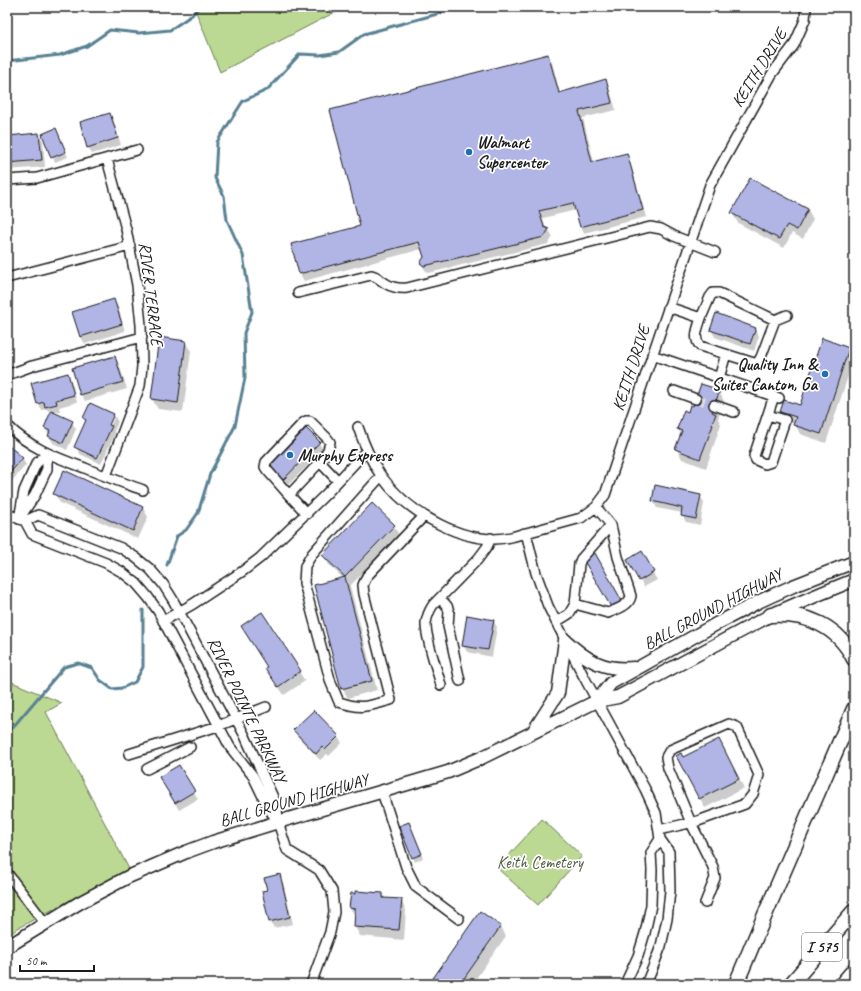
<svg xmlns="http://www.w3.org/2000/svg" width="861" height="991" font-family="Caveat,sans-serif">
<style>
.green{fill:#bbd992;stroke:#6c7a57}
.shadow{fill:#0003;fill-rule:evenodd}
.lines{fill:none;stroke-linecap:round;stroke-linejoin:round}
.stream{stroke:#588192;stroke-width:3}
.building{fill:#b1b5e6;stroke:#1c1c1c}
.minor-tunnel{stroke:#ddd;stroke-width:9;stroke-dasharray:9 4.5;stroke-linecap:butt}
.minor-casing{stroke:#1c1c1c;stroke-width:12}
.major-casing{stroke:#1c1c1c;stroke-width:15}
.highway-casing{stroke:#1c1c1c;stroke-width:17}
.minor{stroke:#fff;stroke-width:9}
.major{stroke:#fff;stroke-width:12}
.highway{stroke:#fff;stroke-width:14}
.poi-dot{fill:#1f6fb2;stroke:#fff;stroke-width:1.5}
.labels{text-anchor:middle;dominant-baseline:central;stroke-width:3.5;stroke-linejoin:round;paint-order:stroke}
.shield{fill:#fff;stroke:#606060;stroke-width:1}
.shield-label{font-size:16px;font-weight:bold;fill:#1c1c1c}
.street-label{font-size:17px;fill:#1c1c1c;stroke:#fff}
.poi-label{font-size:17px;font-weight:bold;fill:#1c1c1c;stroke:#fff;text-anchor:start}
.park-label{font-size:17px;fill:#545e45;stroke:#fff}
</style>
<rect width="100%" height="100%" fill="#fff"/>
<filter id="ink" filterUnits="userSpaceOnUse"><feTurbulence type="fractalNoise" baseFrequency=".025" numOctaves="2"/><feDisplacementMap in="SourceGraphic" scale="8" xChannelSelector="R" yChannelSelector="G"/><feConvolveMatrix kernelMatrix="1 2 1 2 8 2 1 2 1" color-interpolation-filters="sRGB"/></filter>
<g filter="url(#ink)">
<path class="green" d="M194 7H345L220 72Z
M7 680 62 703 46 712 129 869 18 928 7 937Z
M542 819 582 856 538 905 497 868Z"/>
<path class="shadow" d="M548 55 552 62 560 93 605 80 609 87 616 110 583 118 594 162 626 154 630 161 646 217 584 233 580 226 576 210 543 218 546 229 549 230 553 237 548 244 429 273 425 270 421 263 425 258 422 249 304 281 300 274 292 244 362 226Z
M110 114 114 121 121 145 92 154 88 147Z
M39 134 43 141 45 167 7 170V137Z
M58 134 68 157 55 162 43 135Z
M751 179 808 210 813 219 803 239 792 233 784 248 738 223 732 213Z
M114 300 118 307 125 331 85 344 81 337 73 313Z
M755 329 759 336 754 351 715 337 711 330Z
M185 342 191 351 183 412 158 409 152 399Z
M848 349 854 358 826 443 800 434 795 424 787 421 781 412 800 406Z
M115 357 119 364 127 389 85 401 81 394Z
M67 374 71 381 77 402 59 407 60 411 52 413 72 422 76 429 67 450 53 443 45 428 52 413H50L47 409 42 410 38 403Z
M719 391 724 401 718 419 721 424 706 468 682 459 677 449 682 435 678 429 688 413 694 408Z
M114 415 118 422 114 431 115 434 101 464 80 454 76 447 86 423 84 418ZM112 418H114L108 430 106 429Z
M306 430 319 443 323 450 286 487 273 474Z
M7 445 22 458 26 465 10 483 7 481Z
M65 471 143 508 148 517 138 539 60 503 55 494Z
M700 496 704 503 700 525 686 522 682 515V513L657 508 653 501Z
M394 526 399 535 350 586 377 690 348 698 342 688 343 578 329 565 323 555Z
M641 552 657 580 644 587 628 560Z
M262 614 305 681 284 695 272 677 268 667Z
M493 620 497 627 492 657 467 652 463 645Z
M294 730 338 736 342 743 329 756 327 754 320 760 298 737Z
M724 749 744 788 705 808 678 756 682 758Z
M179 766 198 799 179 810 160 777Z
M411 827 423 858 415 862 413 857Z
M279 875 283 882 293 924 274 928 270 921 268 890Z
M383 894 386 899 401 900 406 910 404 940 360 936 355 927V916L350 908Z
M500 926 506 936 472 984H430Z"/>
<g class="lines">
<path class="stream" d="M7 61 60 55 87 46 110 30 139 33 170 30 192 15 199 7
M167 565 177 536 186 530 198 513 210 474 235 426 245 378 244 333 252 312 243 255 227 220 224 196 215 178 217 142 243 101 267 90 300 54 320 55 339 52 364 34 441 13 442 7
M7 734 64 667 78 663 92 668 100 680 112 689 122 688 135 682 143 667V610"/>
</g>
<path class="building" d="M548 54 559 93 606 79 612 103 579 111 592 162 627 153 643 210 580 227 573 203 539 211 544 227 549 229 544 237 424 266 420 263 424 257 419 242 299 274 291 244 360 226 330 110Z
M110 113 118 138 87 148 80 122Z
M56 128 66 152 51 158 42 134Z
M39 133 42 160 7 163V136Z
M750 178 808 209 797 230 787 225 779 239 731 213Z
M114 299 122 324 80 337 72 312Z
M716 313 756 328 750 344 710 330Z
M159 337 186 341 178 403 151 399Z
M822 338 849 348 821 434 793 425 796 417 780 412 784 400 800 405Z
M115 356 123 382 80 395 72 368Z
M68 373 74 395 56 400 57 404 45 407 44 402 37 404 31 383Z
M701 384 720 390 712 412 716 414 712 424 713 425 700 459 675 449 682 431 677 429 684 410 688 412 690 405 693 406Z
M90 403 114 414 109 425 112 426 97 458 74 447 86 420 83 418Z
M51 411 73 421 63 443 48 436 50 431 44 428Z
M306 428 320 442 282 481 268 467Z
M7 444 23 458 7 476Z
M64 470 143 507 133 531 53 494Z
M655 485 701 495 696 519 681 516 682 508 652 501Z
M372 503 395 525 345 577 322 555Z
M642 551 654 572 639 581 627 560Z
M595 553 622 601 611 607 583 559Z
M345 577 372 681 341 689 314 585Z
M262 612 301 671 278 687 265 668 267 667 241 626Z
M467 615 494 620 488 650 462 646Z
M314 710 339 736 325 750 322 747 316 754 293 730Z
M719 739 739 779 699 799 676 756 681 753 683 757Z
M179 765 195 791 175 803 159 777Z
M409 822 422 854 412 858 399 826Z
M280 874 290 917 269 922 262 891 267 890 264 878Z
M355 891 383 893V898L402 899 399 930 354 927 355 909 349 908 351 893 355 894Z
M480 911 501 926 460 984H429Z"/>
<g class="lines">
<path class="minor-tunnel" d="M696 399 714 405"/>
<g class="minor-casing">
<path id="minor" d="M7 180 37 178 137 150
M7 278 130 246
M298 293 371 275C377 276 380 280 385 283 391 287 400 289 407 288L650 227 661 229 674 236 715 252
M668 307 701 318 710 297 713 293H719L775 320 787 315
M701 318C698 328 693 338 700 346L754 363 758 362 761 357 775 320
M652 355 779 398
M7 375 32 366 142 337
M719 378 726 354
M674 391 696 399
M714 405 734 412
M768 415 785 420 771 462 765 464 756 460 754 456 774 396
M7 425C28 447 57 458 85 468 104 476 124 483 143 490
M358 427C364 444 371 462 382 477 408 513 466 547 511 537 516 536 521 534 526 533
M106 476 140 386 142 366 141 325 137 285 126 229 107 159
M381 476 312 554 305 566 304 583 331 683 339 702C363 710 368 706 391 700L364 594 363 585 367 576 424 516
M289 495 267 470 265 467 266 462 303 423 306 421H310L327 438 330 442 328 450 320 462
M7 514 25 521 32 534 106 563 122 572 136 583 148 597 158 611 230 747 253 776 269 809 278 822
M307 514 289 495 320 462 338 481
M21 516 35 495 47 469V453
M19 519 24 491 36 464 47 453
M25 521 38 515 121 548 135 557 150 569 163 584 173 600 245 736 277 806 278 822 287 850 319 870 332 891 334 912 330 932 311 984
M440 598 447 606 449 611 448 626 460 681
M575 604 579 564 581 559 611 525
M163 621 193 604 243 571 260 558 327 493 367 450
M556 622 569 614 575 604 608 613C617 609 629 606 631 596L618 557 611 525 596 507
M441 685C437 669 425 637 426 623 427 616 429 611 433 605L478 559 487 547 491 538
M129 754 218 726 266 707
M147 769 190 747
M382 792 406 867 416 887 459 919
M659 830 698 821 745 804 753 794 759 775 737 727 729 724 670 750 666 757 668 768 691 823 713 867 715 878 705 903
M7 873 45 923
M625 984 638 956 645 933 651 905 652 870 651 853 660 839
M646 984 653 967 661 946 667 919 670 891 669 852 660 839 656 813 645 789 584 677 548 606 536 573 526 533 581 518 596 507 605 495 710 185 772 74 794 45 805 20 806 7"/>
</g>
<g class="major-casing">
<path id="major" d="M565 640C586 660 604 671 634 668
M597 701 611 683 718 623 758 602 793 586 854 562
M533 732 558 693 565 640
M7 947 79 903 128 877 186 852 213 842 278 822 448 772 481 758 597 701 618 697 771 615 822 593 854 580"/>
</g>
<g class="highway-casing">
<path id="highway" d="M771 615C807 613 838 626 854 659
M736 984 767 910 854 709
M791 984 854 911
M842 984 854 970"/>
</g>
<use href="#minor" class="minor"/>
<use href="#major" class="major"/>
<use href="#highway" class="highway"/>
</g>
</g>
<g class="poi-dot">
<circle cx="469" cy="152" r="4"/>
<circle cx="825" cy="374" r="4"/>
<circle cx="290" cy="455" r="4"/>
</g>
<g class="labels">
<rect class="shield" x="802" y="933" width="40" height="28" rx="3"/>
<g class="shield-label">
<text x="822" y="947">I 575</text>
</g>
<g class="street-label">
<text transform="translate(759 68) rotate(-58)">KEITH DRIVE</text>
<text transform="translate(151 294) rotate(83)">RIVER TERRACE</text>
<text transform="translate(631 368) rotate(-72)">KEITH DRIVE</text>
<text transform="translate(713 609) rotate(-28)">BALL GROUND HIGHWAY</text>
<text transform="translate(247 710) rotate(64)">RIVER POINTE PARKWAY</text>
<text transform="translate(294 800) rotate(-16)">BALL GROUND HIGHWAY</text>
</g>
<g class="poi-label">
<text x="477" y="142">Walmart<tspan x="477" dy="20">Supercenter</tspan></text>
<text x="817" y="364" text-anchor="end">Quality Inn &amp;<tspan x="817" dy="20">Suites Canton, Ga</tspan></text>
<text x="298" y="455">Murphy Express</text>
</g>
<g class="park-label">
<text x="540" y="862">Keith Cemetery</text>
</g>
</g>
<rect width="861" height="991" fill="none" stroke="#fff" stroke-width="24"/>
<rect x="12" y="12" width="837" height="967" fill="none" stroke="#1c1c1c" stroke-width="1.5" filter="url(#ink)"/>
<path d="M20 965v6h74v-6" fill="none" stroke="#1c1c1c" stroke-width="2"/>
<text x="26" y="965" font-size="12" fill="#1c1c1c" stroke="#ffffff" stroke-width="3" paint-order="stroke">50 m</text>
</svg>
